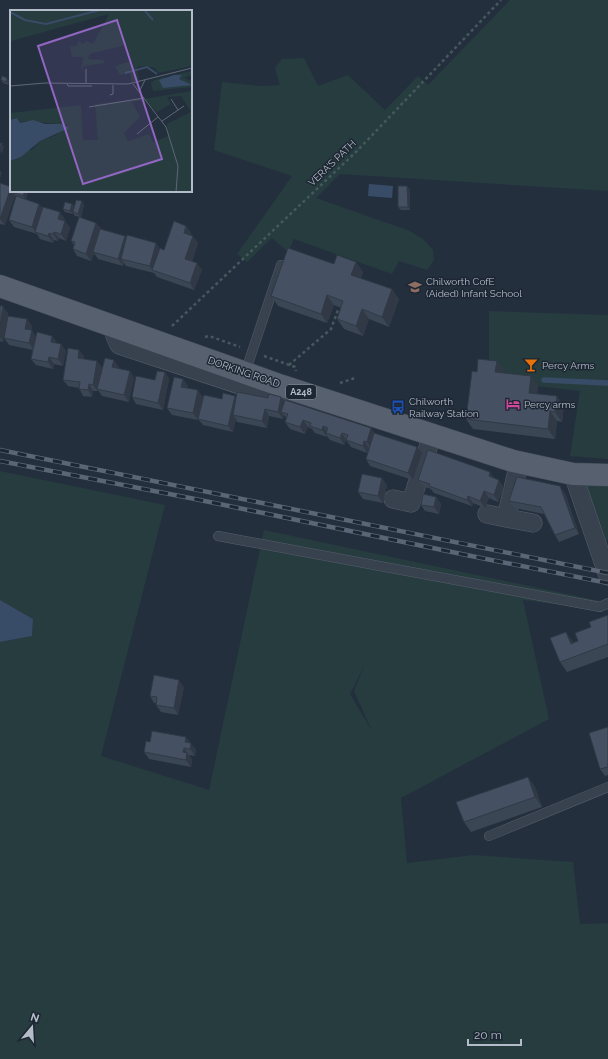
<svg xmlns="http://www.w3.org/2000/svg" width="608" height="1059" font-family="Raleway,sans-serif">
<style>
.green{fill:#263c3f;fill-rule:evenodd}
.water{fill:#394c67}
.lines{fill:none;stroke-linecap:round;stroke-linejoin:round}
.stream{stroke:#394c67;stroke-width:5.5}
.lane-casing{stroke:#565f6c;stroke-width:10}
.street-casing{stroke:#565f6c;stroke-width:19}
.primary-casing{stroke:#414a57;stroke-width:23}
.path{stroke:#44595c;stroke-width:2.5;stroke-dasharray:3 3;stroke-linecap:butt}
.lane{stroke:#38414e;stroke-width:9}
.street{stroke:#38414e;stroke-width:18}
.primary{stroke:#56606e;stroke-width:22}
.rail-casing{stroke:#5a6575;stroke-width:4.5}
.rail{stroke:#1d2633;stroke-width:3;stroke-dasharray:9;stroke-linecap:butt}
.wall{fill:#3b4654}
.shaded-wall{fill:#303945}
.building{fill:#455162;stroke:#303945}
.labels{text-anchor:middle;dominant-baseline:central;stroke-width:3;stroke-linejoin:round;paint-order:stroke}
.shield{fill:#1d2633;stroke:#878f9c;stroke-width:1}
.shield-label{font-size:9px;font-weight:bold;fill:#b4bcc9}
.street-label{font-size:10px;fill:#b4bcc9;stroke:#1d2633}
.poi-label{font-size:10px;fill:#b4bcc9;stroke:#1d2633;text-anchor:start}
.inset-river{fill:none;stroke:#394c67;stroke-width:2}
.inset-road{fill:none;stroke:#5e6776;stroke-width:1}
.view{fill:#9266c3;fill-opacity:0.15;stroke:#9266c3;stroke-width:2}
.inset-edge{fill:none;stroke:#b4bcc9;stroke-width:2}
</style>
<rect width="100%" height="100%" fill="#242f3e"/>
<path class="green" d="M510 0H608V191L340 174 316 198 410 231 424 240 433 250 434 260 427 270 399 261 392 274 294 239 288 252 272 238 247 262 237 254 292 176 214 150 222 82 260 86 280 85 275 68 282 59 304 58 318 86 348 75 385 110 418 76 428 85Z
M489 311 608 315V459L570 456 580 391 502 382 489 362Z
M0 471 165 505 101 756 209 790 264 530 600 601 608 608V611L523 600 549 719 401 798 407 863 473 855 573 862 580 924 608 923V1059H0V642L32 636 33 619 0 600ZM365 664 354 691 372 731 350 694Z
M573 474 608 475V540L605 542Z"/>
<path class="water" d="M369 184 393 186 392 198 368 196Z
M0 600 33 619 32 636 0 642Z"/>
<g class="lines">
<path class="stream" d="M544 380 608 383"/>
<g class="lane-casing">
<path id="lane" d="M245 373 281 265
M218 536 600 607 608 603
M489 836 608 787"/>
</g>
<g class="street-casing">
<path id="street" d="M114 326 115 336 119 345 285 400
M573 474 608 576
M393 499 411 503 432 435
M487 514 506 518 519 463
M506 518 533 523"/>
</g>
<g class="primary-casing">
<path id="primary" d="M0 286 282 386 513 461 573 474 608 475"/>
</g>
<path class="path" d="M172 326 356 152 501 0
M205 337 209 336 240 347
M264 356 295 367 296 371
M289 365 331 329 338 310
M340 383 355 378"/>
<use href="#lane" class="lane"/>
<use href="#street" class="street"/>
<use href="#primary" class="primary"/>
<g class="rail-casing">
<path id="rail" d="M0 450 608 573
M0 461 195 499 481 558 608 583"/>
</g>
<use href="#rail" class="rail"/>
</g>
<path class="wall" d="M1 80 10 81 9 85 3 83Z
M0 183 14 192 28 191 26 199 65 219 64 221H65L70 228 66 241 59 238 58 241 54 240 53 243 40 239 37 234 14 227 9 220 16 197 15 195 5 225 0 224Z
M410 189V210H401L398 207Z
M72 204 74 206 84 205 81 217 75 216 73 213V214L65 212 63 209Z
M96 223 101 229 164 250 186 226 191 233 190 235 198 243 192 261 202 270 194 290 157 277 154 273 126 266 124 263 123 266 98 259 94 253 91 261 77 256 73 249 74 245 71 241Z
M356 262 363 272 361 278 399 299 389 327 369 319 363 336 344 329 337 319 341 308 334 305 327 323 278 306 271 296 334 264Z
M0 306 8 313 3 342 0 341Z
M27 319 32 326 31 330 36 337 52 336 57 343H56L61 344 66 351 63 366 54 364 53 369 36 365 31 359 33 350 9 345 4 338Z
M84 356V359L97 361 102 368 100 376 119 367V369L130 371 134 378 129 402 102 396 98 390V391H93L92 397 83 396 79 388 68 386 63 380Z
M497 361 504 371 503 373 531 376 538 386 537 394 564 406 562 422 557 421 555 439 473 429 466 419 477 372Z
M165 372 169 379 163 410 136 404 132 397Z
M183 379 188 386 187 388 203 397 222 399 236 398H268L281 397 285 402 375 433 422 453 413 480 370 466 366 459 369 448 367 453 351 447 346 440 344 445 330 440 327 436V437L315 433 312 429 308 427 305 434 290 429 285 422 286 418 284 415 283 419 269 416 267 428 237 422 236 419 233 432 203 425 198 419V420L172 415 167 408Z
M495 478 504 487 498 502 489 498 485 508 473 503 472 506 434 493 431 489 423 486 418 480Z
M387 485 383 503 363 499 358 492Z
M565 493 579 534 559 542 555 535 544 514 514 508 509 501Z
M436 497 441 504 439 514 425 511 421 505Z
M608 615V657L567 672 560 662 573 642H574L578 641 591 627Z
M184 687 178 715 161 712 156 705V703H154L150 696Z
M608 727V775L605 776 600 769Z
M150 742 190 743 196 750 195 756 189 755 192 760 191 767 149 759 144 752Z
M528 777 535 787 542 807 471 832 464 822Z"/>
<path class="shaded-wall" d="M7 78 10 81 9 85 6 82Z
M2 143 4 147 2 154 0 151V149Z
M0 170 2 173 0 180Z
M407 186 410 189V210L408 207Z
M11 187V191H14L16 194 14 193 15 195 5 225 0 219Z
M25 191H28L25 200 23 196Z
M82 201 84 205 81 217 78 214Z
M39 204 44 210 35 232 37 234 32 227Z
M72 204 75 207 73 214 70 211Z
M60 212 65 219 63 226 58 219Z
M65 221 70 228 66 241 61 234Z
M96 223 101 230 93 252 94 253 91 261 86 254Z
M186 226 191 233 188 240 184 233Z
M54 232 59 238 58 241 53 234Z
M49 233 54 240 53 243 48 236Z
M125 236 130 242 121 259 124 263 123 266 118 259Z
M193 236 198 243 190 265 185 259Z
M156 243 161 250 152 270 150 266Z
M356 262 363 272 358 284 351 275Z
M197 263 202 270 194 290 190 283Z
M392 289 399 299 389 327 382 317Z
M327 295 334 305 327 323 321 314Z
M3 306 8 313 3 342 0 337V327Z
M362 309 369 319 363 336 356 326Z
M27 319 32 326 30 336 25 329Z
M32 330 36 337 34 350 29 343Z
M52 336 57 343 55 349 51 342Z
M61 344 66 351 63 366 58 359Z
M79 350 84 356 83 364 78 358Z
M49 357 54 364 53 369 48 362Z
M114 360 119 367 117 374 112 367Z
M97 361 102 368 98 389H97L98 390V391L93 385Z
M497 361 504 371 502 382 495 372Z
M130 371 134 378 129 402 124 395Z
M165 372 169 379 163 410 158 403Z
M531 376 538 386 536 403 529 393Z
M183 379 188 386 186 393 181 387Z
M89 384 93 391 92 397 88 390Z
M198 390 203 397 198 420 193 413Z
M235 396 240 403 233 415 236 419 233 432 228 426Z
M557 396 564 406 562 422 555 412Z
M281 397 286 404 281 412 284 415 283 419 278 412Z
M265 409 269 416 267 428 262 421Z
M550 411 557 421 555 439 548 429Z
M303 420 308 427 305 434 300 427Z
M323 426 328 433H326L327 436V437L322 430Z
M371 428 376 435 371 449 367 442Z
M342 433 346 440 344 445 340 438Z
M364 441 369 448 367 453 363 446Z
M417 447 422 453 413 480 408 473Z
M490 472 495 479 489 476Z
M382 478 387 485 383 503 378 496Z
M499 480 504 487 498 502 494 495Z
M560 486 565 493 579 534 575 528Z
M484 491 489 498 485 508 480 501Z
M468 496 473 503 472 506 467 500Z
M436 497 441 504 439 514 434 507Z
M566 632 573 642 578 654 571 644Z
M179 680 184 687 178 715 174 708Z
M186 737 196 750 195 756 185 742Z
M184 748 192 760 191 767 186 760 183 752Z
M528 777 535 787 542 807 535 797Z"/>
<path class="building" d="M2 76 7 78 6 82 1 80Z
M0 143H2L0 149Z
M0 183 11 187 0 219Z
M398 186H407L408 207H398Z
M15 191H25L23 196 14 193Z
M16 196 39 204 32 227 9 220Z
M76 200 82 201 78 214 73 212Z
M65 202 72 204 70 211 63 209Z
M43 207 60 212 58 219 65 221 61 234 54 232 53 234 49 233 48 236 35 232Z
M79 217 96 223 86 254 73 249 75 242 71 241Z
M174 221 186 226 184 233 193 236 185 259 197 263 190 283 152 270 160 248 164 250Z
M100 229 125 236 118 259 93 252Z
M127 235 156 243 150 266 121 259Z
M288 248 334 264 337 255 356 262 351 275 392 289 382 317 362 309 356 326 337 319 343 301 327 295 321 314 271 296Z
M0 306H3L0 327Z
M8 316 27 319 25 329 32 330 29 343 4 338Z
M37 332 52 336 51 342 61 344 58 359 49 357 48 362 31 359Z
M68 348 79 350 78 358 97 361 93 385 89 384 88 390 79 389 80 382 63 380Z
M105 358 114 360 112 367 130 371 124 395 97 389Z
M478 359 497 361 495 372 531 376 529 393 557 396 555 412 550 411 548 429 466 419 472 371 477 372Z
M157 371 165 372 158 403 132 397 136 376 155 380Z
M174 377 183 379 181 387 198 390 193 413 167 408Z
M237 392 268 398 269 394 281 397 278 412 265 409 262 421 233 415Z
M223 393 235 396 228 426 198 419 204 395 222 399Z
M285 400 371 428 367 442 364 441 363 446 346 440 348 435 342 433 340 438 326 433 328 428 323 426 322 430 310 426 311 423 303 420 300 427 285 422 288 414 281 412Z
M374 433 417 447 408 473 366 459Z
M428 450 490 472 489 476 499 480 494 495 484 491 480 501 468 496 467 500 429 486 430 484 418 480Z
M362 474 382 478 378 496 358 492Z
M517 477 560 486 575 528 555 535 541 507 509 501Z
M423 494 436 497 434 507 421 505Z
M608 615V644L560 662 550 638 566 632 571 644 578 641 575 633 591 627 589 622Z
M154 675 179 680 174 708 156 705 157 697 150 696Z
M608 727V767L600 769 589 733Z
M152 731 186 737 185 742 191 743 190 749 184 748 183 752 187 753 186 760 144 752 146 741 150 742Z
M528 777 535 797 464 822 456 802Z"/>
<defs>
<g id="school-bare" transform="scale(1.08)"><path d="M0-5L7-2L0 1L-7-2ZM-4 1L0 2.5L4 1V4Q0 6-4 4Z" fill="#8d6e63" stroke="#1d2633" stroke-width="2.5" paint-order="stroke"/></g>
<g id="bar-bare" transform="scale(1.08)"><path d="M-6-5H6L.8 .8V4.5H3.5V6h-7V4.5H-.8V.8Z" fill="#e8710a" stroke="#1d2633" stroke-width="2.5" paint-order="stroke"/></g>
<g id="hotel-bare" transform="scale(1.08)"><path d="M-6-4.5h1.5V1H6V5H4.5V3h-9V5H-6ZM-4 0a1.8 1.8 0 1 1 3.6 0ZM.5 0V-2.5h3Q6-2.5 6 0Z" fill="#d1479c" stroke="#1d2633" stroke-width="2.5" paint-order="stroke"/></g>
<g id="bus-bare" transform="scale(1.08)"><path d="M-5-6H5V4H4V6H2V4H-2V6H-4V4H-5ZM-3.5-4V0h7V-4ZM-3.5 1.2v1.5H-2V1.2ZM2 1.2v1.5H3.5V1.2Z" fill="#1a4fb4" stroke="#1d2633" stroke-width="2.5" paint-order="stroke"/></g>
</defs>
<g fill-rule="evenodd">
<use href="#school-bare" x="415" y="287"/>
<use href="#bar-bare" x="531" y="365"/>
<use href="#hotel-bare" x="513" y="404"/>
<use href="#bus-bare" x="398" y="407"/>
</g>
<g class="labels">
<rect class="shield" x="286" y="385" width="30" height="14" rx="3"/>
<g class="shield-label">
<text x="301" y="392">A248</text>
</g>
<g class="street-label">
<text transform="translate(332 163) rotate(-44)">VERA'S PATH</text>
<text transform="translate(244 372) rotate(19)">DORKING ROAD</text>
</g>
<g class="poi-label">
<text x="426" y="281">Chilworth CofE<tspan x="426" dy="12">(Aided) Infant School</tspan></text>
<text x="542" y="365">Percy Arms</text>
<text x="409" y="401">Chilworth<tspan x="409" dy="12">Railway Station</tspan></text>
<text x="524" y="404">Percy arms</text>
</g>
</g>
<g transform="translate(10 10)">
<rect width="182" height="182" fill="#242f3e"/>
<path d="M0 0H182V56L148 63 145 58 136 56 127 57 129 70 122 72 120 63 110 65 105 56 121 51 116 35 80 44 78 49 93 50 95 53 74 56 71 60 73 47H62L60 37 68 35 67 32 70 31 73 34 76 31 83 34 99 4 1 31ZM182 61V65L174 68 182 71V77L143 81 141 73 145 70 154 67 160 74 172 66 164 65ZM182 81V182H0V151L11 147 17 140H22L30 131 46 125 58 115 15 111 10 113 7 108 0 110V103L71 95 73 130H88L85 94 132 89 134 90 122 92 130 107 114 123 118 131 139 124 143 132 158 126 157 114 181 102 171 86 157 87 161 94 147 102 134 89Z" fill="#263c3f"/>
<path d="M164 65H172L169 69 182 75 153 78 149 70ZM7 108 10 113 23 110 35 114H52L59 118 30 131 11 147 0 151V110Z" fill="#394c67"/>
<path class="inset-river" d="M135 1 143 10M0 2 15 10 36 14 90 0M115 63 137 57 147 64"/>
<path class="inset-road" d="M57 74 58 76H82M76 74V59M123 74 156 117 168 156 166 182M0 76 35 73 118 74 182 58M129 82 135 70M100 85 103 84V75M161 89 168 100M79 97 134 88M152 111 174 96M127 124 148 107"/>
<path class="view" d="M107 10 152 149 73 174 28 36Z"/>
<rect width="182" height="182" class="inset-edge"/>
</g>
<g transform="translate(32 1027) rotate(18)" stroke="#1d2633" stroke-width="3" paint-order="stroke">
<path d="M0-3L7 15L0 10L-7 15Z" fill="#b4bcc9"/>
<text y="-6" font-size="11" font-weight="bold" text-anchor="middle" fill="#b4bcc9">N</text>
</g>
<path d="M468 1039v6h53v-6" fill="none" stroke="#b4bcc9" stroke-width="2"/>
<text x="474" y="1039" font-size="12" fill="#b4bcc9" stroke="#1d2633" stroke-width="3" paint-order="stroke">20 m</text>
</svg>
